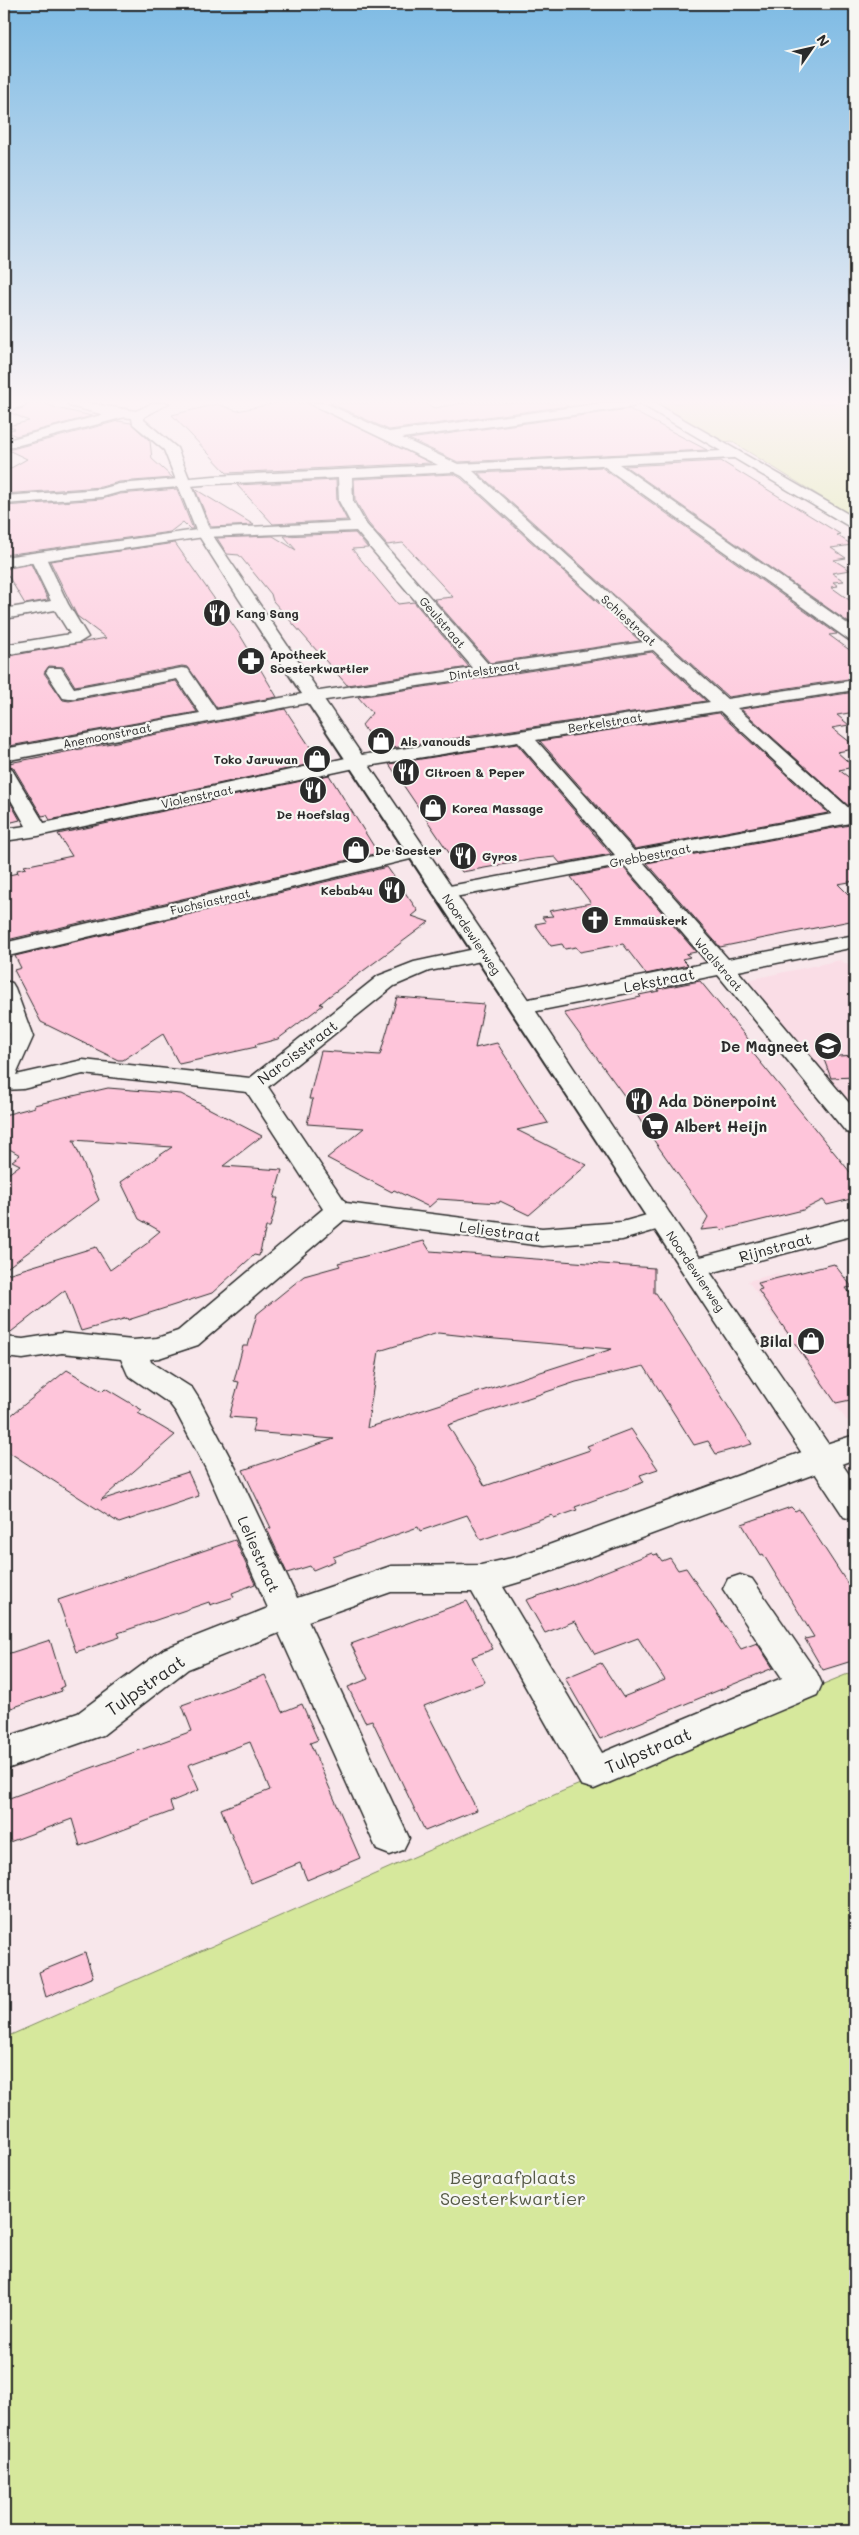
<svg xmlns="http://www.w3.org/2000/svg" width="859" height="2535" font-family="Mali,sans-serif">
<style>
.built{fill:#fadde6}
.green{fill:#d6e89c;stroke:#808a64}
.building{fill:#fec5da;stroke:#2b2b2b;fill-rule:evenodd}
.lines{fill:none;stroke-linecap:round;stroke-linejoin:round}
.street-casing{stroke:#2b2b2b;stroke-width:3}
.secondary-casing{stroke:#2b2b2b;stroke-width:3}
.street{fill:#f6f6f2;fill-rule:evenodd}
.secondary{fill:#f6f6f2;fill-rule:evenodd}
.labels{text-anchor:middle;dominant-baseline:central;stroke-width:4.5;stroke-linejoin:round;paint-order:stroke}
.far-poi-label{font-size:12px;font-weight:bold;fill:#2b2b2b;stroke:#f6f6f2;text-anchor:start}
.far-street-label{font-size:12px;fill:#2b2b2b;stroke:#f6f6f2}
.street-label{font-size:15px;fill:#2b2b2b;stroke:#f6f6f2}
.poi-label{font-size:15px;font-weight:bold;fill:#2b2b2b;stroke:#f6f6f2;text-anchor:end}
.near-street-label{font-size:18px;fill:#2b2b2b;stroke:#f6f6f2}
.near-park-label{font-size:18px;fill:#565a47;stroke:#f6f6f2}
</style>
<rect width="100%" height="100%" fill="#f8e7eb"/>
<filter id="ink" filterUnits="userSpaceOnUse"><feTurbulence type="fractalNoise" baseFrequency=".02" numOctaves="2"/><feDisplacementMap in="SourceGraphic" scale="10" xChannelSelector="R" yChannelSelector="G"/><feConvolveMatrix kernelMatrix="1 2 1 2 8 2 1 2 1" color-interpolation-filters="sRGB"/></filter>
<g filter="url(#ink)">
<path class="built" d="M840 960 846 964 855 962V1112L748 980Z
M778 1273 855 1382V1419L847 1421 748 1281Z"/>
<path class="green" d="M652 403H855V518L731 441 726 442Z
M855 1671V2531H4V2038L563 1791Z"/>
<path class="building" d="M28 403H45L56 408 92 416 16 436 5 431 15 429 8 426 29 421 9 412 24 408Z
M277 403H307L431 463 227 473 172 415 217 404 237 411Z
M330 403H425L434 408 464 403H564L568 406 389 430Z
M629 409 707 450 458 462 409 439Z
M118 421 131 423 150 441 152 459 173 478 119 482 101 487 4 494V472L27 459 8 450Z
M721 461 840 534 837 535 852 545 831 548 846 558 834 560 850 570 832 573 844 581 833 582 838 586 831 587 855 604V627L625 466Z
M601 467 837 634 829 635 855 654V678L728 697 478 473Z
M454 474 461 478 640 641 490 663 434 599 453 597 403 543 387 545 368 523 355 500 354 479Z
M336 480 337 501 347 520 273 524 237 485Z
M177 489 193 529H190L183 522 170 532 4 555V506L102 499 120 494Z
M195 489 254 525 211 527Z
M355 533 368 548 352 549 398 604 414 602 469 667 347 685 273 601 271 594 239 555 227 554 217 538 273 536 296 550 284 536Z
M175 543 240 635 277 697 217 708 188 667 182 666 75 686 63 667 49 666 44 673 63 700 69 701 176 681 197 712 4 747V657L106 638 77 616 50 561Z
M31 564 48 600 25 604 4 569Z
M652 652 706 701 379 750 362 725 372 713 358 697Z
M855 692V712L837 715 849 725 832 728 855 746H851L854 749 837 752 854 767 839 770 855 782V808L852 809 741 709Z
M285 709 320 762 50 820 47 815 42 816 13 767 4 764Z
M719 713 828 813 635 849 540 741Z
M517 744 611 854 560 863 555 857 535 859 462 872 389 764Z
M329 775 378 853 7 940 4 935V876L18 873 17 870 26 868 24 866 72 856 58 834Z
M4 791 20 820 4 824Z
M855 824V881L838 884 855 901V920L720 947 647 863Z
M387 867 418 911 412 916 429 922 328 997 320 1004 323 1005 278 1039 255 1045 256 1047 179 1064 163 1034 123 1060H118L41 1022 14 970 21 968 15 956Z
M623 867 696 952 686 954 690 957 682 959 688 965 646 974 623 944 580 952 576 947 565 949 562 944 551 946 535 924 546 922 542 917 553 916 549 911 591 903 571 877Z
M700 981 758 1051 752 1052 855 1178V1198L827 1205 823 1200 803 1210 721 1230 720 1228 701 1230 708 1217 643 1125 631 1105 564 1013 641 997 639 995 659 991 658 989Z
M397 997 484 1004 475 1048 497 1043 548 1123 517 1130 587 1165 529 1215 500 1201 499 1203 438 1199 429 1207 394 1190 392 1192 327 1158 364 1128 307 1124 313 1099H309L321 1051 380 1055Z
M855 1055V1077L831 1078 823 1057Z
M108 1088 181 1094 262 1136 223 1166 282 1170 274 1198H278L274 1213 270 1227H266L259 1256 254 1255 212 1293 128 1320 127 1318 81 1331 65 1290 7 1335H4V1275L96 1247 110 1270 149 1242V1240L160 1231 139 1219 121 1182 172 1147 73 1140 99 1200 4 1270V1177L20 1165 12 1161 20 1155 4 1146V1115L35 1107 34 1105Z
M424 1241 430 1251 654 1268V1293H656L752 1444 716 1454 708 1441 694 1445 644 1366 576 1382 448 1425 485 1486 590 1450 587 1446 631 1429 658 1469 640 1475 644 1482 575 1507 577 1510 554 1518 552 1515 481 1540 467 1515 420 1531 418 1527 333 1557 335 1561 313 1570 310 1566 287 1573 267 1529 271 1528 243 1470 334 1439 252 1432 255 1419 229 1417 239 1382 234 1381 243 1346H248L257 1314 304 1276 340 1266 338 1263ZM438 1333 484 1338 612 1349 367 1428 379 1351Z
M834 1264 852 1287 846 1288 855 1300V1399L836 1403 758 1290 762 1289 758 1283Z
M67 1370 102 1391 105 1388 142 1410 138 1413 175 1435 101 1500 188 1472 199 1496 119 1523 4 1449V1421Z
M791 1507 795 1511 799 1509 855 1595V1660L823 1670 805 1639 814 1637 763 1554 761 1555 742 1524Z
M235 1540 255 1584 232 1593 234 1597 210 1605 209 1602 118 1633 120 1637 76 1652 58 1600Z
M652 1553 654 1555 657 1554 662 1561 670 1558 678 1570 686 1568 741 1649 757 1643 773 1668 600 1739 565 1678 601 1663 623 1697 665 1680 638 1638 595 1654 575 1621 545 1633 526 1600 571 1585Z
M467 1601 493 1649 472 1657 485 1682 424 1706 477 1810 425 1831 372 1720 365 1722 348 1687 368 1679 351 1644Z
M50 1640 64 1686 60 1688 62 1691 11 1708 10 1705 4 1707V1655Z
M265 1675 282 1712 302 1704 318 1740 310 1743 360 1858 307 1880 300 1863 251 1883 221 1809 270 1790 250 1742 188 1765 199 1790 170 1802 173 1811 80 1846 72 1819 4 1844V1800L192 1731 182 1705Z
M85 1953 93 1977 46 1997 39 1972Z"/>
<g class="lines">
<g class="street-casing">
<path id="street" d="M4 403H26L24 406 4 411Z
M309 403H325L389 432 604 403H638L632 407 402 438 458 464 721 451 639 403H655L855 518V528L850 527 734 458 619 464 855 629V641L849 640 602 465 473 471 727 699 855 680V690L737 708 852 811 855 810V822L643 862 728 959 855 935V947L738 971 855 1110V1134L846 1132 718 975 522 1014 514 1012 511 1007 514 1002 708 963 624 865 444 899 437 897 433 893 437 889 444 887 615 855 518 742 355 768 38 836 4 841V829L26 826 4 788V766L11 768 44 823 355 756 710 702 653 650 313 702 4 761V749L200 713 177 679 69 699 63 698 46 672 49 668H61L74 688 182 668 188 669 216 710 313 692 473 668 356 531 204 537 47 560 68 604 88 637 80 642 4 655V645L70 634 55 610 4 619V609L51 601 32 562 4 567V557L204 529 350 522 339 501 338 478 214 484 120 492 102 497 4 504V496L101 489 119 484 214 476 438 465ZM454 472 462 476 644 642 489 665 366 524 353 501 352 477ZM720 711 832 814 634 851 536 740Z
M120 410 126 414 125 417 4 449V441Z
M416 846 423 848 426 852 423 856 4 957V943Z
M484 947 492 949 495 954 492 959 429 971 394 986 268 1087 346 1203 542 1228 622 1222 661 1211 670 1214 674 1220 670 1226 622 1240 542 1246 344 1220 198 1345 159 1358 150 1359 151 1362 192 1388 199 1399 235 1467 297 1598 391 1566 481 1565 516 1557 810 1449 855 1435V1459L530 1579 503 1587 602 1753 782 1678 723 1589 728 1579 740 1575 752 1579 817 1673 822 1684 817 1695 594 1789 581 1785 472 1592H391L308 1621 409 1838 403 1850 390 1855 377 1850 279 1633 188 1669 103 1735 4 1770V1738L78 1713 164 1649 268 1608 205 1467 176 1412 170 1404 128 1375 121 1359 62 1353 23 1359 4 1357V1337L23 1339 62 1333 133 1340 157 1338 178 1331 323 1209 247 1092 83 1074 23 1089 4 1090V1049L9 1037 4 1018V981L12 983 15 988 33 1037 16 1075 83 1060 250 1078 378 976 414 962Z
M855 1217V1235L695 1277 685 1275 681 1268 685 1261Z"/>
</g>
<g class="secondary-casing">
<path id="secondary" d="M67 403H88L136 411 153 403H169L144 417V420L177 448 211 533 533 1007 670 1214 855 1483V1520L844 1517C642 1211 442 904 239 599L197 533 164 450 133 424 132 418 109 416 69 406Z"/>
</g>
<use href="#street" class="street"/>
<use href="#secondary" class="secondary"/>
</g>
</g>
<linearGradient id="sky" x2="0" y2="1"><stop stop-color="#7ebbe4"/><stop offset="0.53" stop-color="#fcf4f6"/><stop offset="1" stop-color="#fcf4f6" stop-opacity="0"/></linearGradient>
<rect width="859" height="758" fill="url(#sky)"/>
<defs>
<g id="restaurant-disc" transform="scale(1.4375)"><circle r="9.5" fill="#2b2b2b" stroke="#f6f6f2"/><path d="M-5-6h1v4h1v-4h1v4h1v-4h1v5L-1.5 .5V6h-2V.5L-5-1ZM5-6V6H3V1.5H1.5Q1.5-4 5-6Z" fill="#fff"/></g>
<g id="pharmacy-disc" transform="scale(1.4375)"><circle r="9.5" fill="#2b2b2b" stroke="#f6f6f2"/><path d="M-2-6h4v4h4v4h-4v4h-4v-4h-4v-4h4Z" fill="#fff"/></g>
<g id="shop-disc" transform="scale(1.4375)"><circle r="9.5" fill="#2b2b2b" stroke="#f6f6f2"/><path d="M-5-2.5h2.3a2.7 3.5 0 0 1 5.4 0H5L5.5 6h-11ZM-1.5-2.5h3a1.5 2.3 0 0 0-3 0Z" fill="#fff"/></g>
<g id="church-disc" transform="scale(1.4375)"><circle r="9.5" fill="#2b2b2b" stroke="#f6f6f2"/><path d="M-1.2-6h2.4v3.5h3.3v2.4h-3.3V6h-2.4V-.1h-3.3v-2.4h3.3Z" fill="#fff"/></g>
<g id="school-disc" transform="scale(1.4375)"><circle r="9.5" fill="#2b2b2b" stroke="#f6f6f2"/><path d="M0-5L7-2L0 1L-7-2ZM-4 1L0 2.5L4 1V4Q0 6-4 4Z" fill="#fff"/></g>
<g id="supermarket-disc" transform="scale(1.4375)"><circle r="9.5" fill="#2b2b2b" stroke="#f6f6f2"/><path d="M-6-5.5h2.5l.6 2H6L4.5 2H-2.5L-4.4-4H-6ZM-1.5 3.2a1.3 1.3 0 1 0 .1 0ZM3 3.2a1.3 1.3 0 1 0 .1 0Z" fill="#fff"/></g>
</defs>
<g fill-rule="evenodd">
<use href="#restaurant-disc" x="217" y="613"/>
<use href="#pharmacy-disc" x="251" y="661"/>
<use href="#shop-disc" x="381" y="741"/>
<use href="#shop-disc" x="317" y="759"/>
<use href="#restaurant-disc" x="406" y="772"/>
<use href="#restaurant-disc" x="313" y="790"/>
<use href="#shop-disc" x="433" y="808"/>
<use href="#shop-disc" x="356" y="850"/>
<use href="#restaurant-disc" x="463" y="856"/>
<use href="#restaurant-disc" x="392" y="890"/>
<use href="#church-disc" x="595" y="920"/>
<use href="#school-disc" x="828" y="1046"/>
<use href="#restaurant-disc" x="639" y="1101"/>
<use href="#supermarket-disc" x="655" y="1126"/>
<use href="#shop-disc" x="811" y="1341"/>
</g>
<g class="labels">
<g class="far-poi-label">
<text x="236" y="613">Kang Sang</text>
<text x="270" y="654">Apotheek<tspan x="270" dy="14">Soesterkwartier</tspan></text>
<text x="400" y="741">Als vanouds</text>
<text x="298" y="759" text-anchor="end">Toko Jaruwan</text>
<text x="425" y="772">Citroen &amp; Peper</text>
<text x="452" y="808">Korea Massage</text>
<text x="313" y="814" text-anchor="middle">De Hoefslag</text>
<text x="375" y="850">De Soester</text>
<text x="482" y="856">Gyros</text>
<text x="373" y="890" text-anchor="end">Kebab4u</text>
<text x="614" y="920">Emmaüskerk</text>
</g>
<g class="far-street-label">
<text transform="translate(629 620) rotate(42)">Schiestraat</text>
<text transform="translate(443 622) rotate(49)">Geulstraat</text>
<text transform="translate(484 670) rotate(-9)">Dintelstraat</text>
<text transform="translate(605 722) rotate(-9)">Berkelstraat</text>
<text transform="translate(107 735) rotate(-11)">Anemoonstraat</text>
<text transform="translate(197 796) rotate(-12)">Violenstraat</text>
<text transform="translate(650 855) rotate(-11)">Grebbestraat</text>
<text transform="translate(210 901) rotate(-13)">Fuchsiastraat</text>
<text transform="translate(472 934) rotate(56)">Noordewierweg</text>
<text transform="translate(719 964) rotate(49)">Waalstraat</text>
<text transform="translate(696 1271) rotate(56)">Noordewierweg</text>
</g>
<g class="street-label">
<text transform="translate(659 980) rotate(-11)">Lekstraat</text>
<text transform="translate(297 1052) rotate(-37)">Narcisstraat</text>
<text transform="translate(500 1231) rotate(7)">Leliestraat</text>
<text transform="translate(775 1247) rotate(-15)">Rijnstraat</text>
<text transform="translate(259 1554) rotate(66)">Leliestraat</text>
</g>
<g class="poi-label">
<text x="809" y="1046">De Magneet</text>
<text x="658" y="1101" text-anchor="start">Ada Dönerpoint</text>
<text x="674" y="1126" text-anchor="start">Albert Heijn</text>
<text x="792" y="1341">Bilal</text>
</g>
<g class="near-street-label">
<text transform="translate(145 1685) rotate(-35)">Tulpstraat</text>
<text transform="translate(648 1750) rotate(-23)">Tulpstraat</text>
</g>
<g class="near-park-label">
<text x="513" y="2177">Begraafplaats<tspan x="513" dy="21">Soesterkwartier</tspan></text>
</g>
</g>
<rect width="859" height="2535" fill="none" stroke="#f6f6f2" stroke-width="20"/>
<rect x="10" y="10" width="839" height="2515" fill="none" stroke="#2b2b2b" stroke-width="2" filter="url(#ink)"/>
<g transform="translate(812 48) rotate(56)" stroke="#f6f6f2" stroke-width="4" paint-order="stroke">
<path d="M0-4L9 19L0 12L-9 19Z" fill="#2b2b2b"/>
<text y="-8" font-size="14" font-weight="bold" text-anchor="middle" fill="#2b2b2b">N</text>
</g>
</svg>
